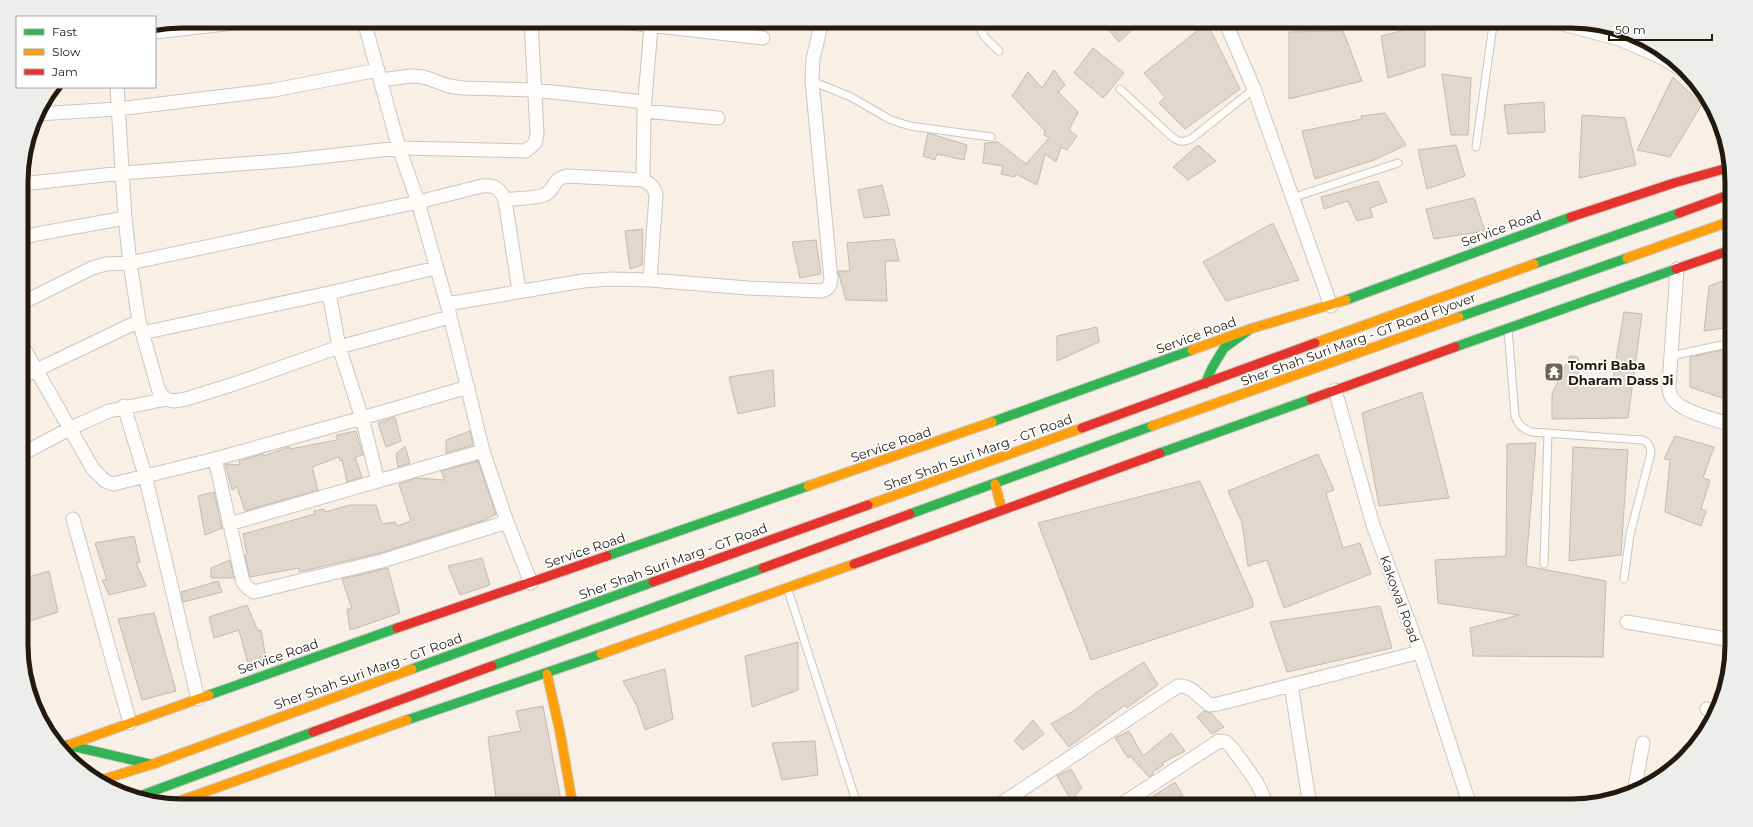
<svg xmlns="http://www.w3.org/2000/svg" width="1753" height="827" font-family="Montserrat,sans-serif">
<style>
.building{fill:#e0d7ce;stroke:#c3bbb2}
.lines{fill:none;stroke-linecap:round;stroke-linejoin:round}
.lane-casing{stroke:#cec5bc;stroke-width:9}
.street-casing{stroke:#cec5bc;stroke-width:15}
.fast-casing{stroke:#cec5bc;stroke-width:11}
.slow-casing{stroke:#cec5bc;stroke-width:11}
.jam-casing{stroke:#cec5bc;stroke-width:11}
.lane{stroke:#fefdfb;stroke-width:7}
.street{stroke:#fefdfb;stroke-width:13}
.fast{stroke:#30b455;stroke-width:9}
.slow{stroke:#ff9f0a;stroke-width:9}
.jam{stroke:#e5322d;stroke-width:9}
.labels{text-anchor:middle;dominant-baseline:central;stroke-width:3.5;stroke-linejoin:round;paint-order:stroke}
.street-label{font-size:13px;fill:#22190f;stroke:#fff}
.poi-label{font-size:13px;font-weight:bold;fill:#22190f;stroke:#fff;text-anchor:start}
.rim{fill:none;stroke:#22190f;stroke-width:5}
</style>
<rect width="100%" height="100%" fill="#f8efe6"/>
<path class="building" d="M1101 21H1129L1134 28 1119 42Z
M1207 23 1240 89 1185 129 1159 103 1165 97 1144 73Z
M1425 25V66L1388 78 1381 36Z
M1343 31 1362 81 1289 99V32Z
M1093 48 1124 73 1103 98 1074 73Z
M1054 70 1065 85 1058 92 1078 112 1069 130 1077 136 1067 150 1061 147 1056 162 1045 154 1037 185 1016 174 1015 177 1001 174 1003 166 983 163 985 143 998 142 1026 164 1049 138 1044 135 1045 131 1012 96 1028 72 1042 88Z
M1442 74 1471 78 1468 135H1451Z
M1673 77 1702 104 1670 157 1637 150Z
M1544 102 1545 132 1508 134 1504 105Z
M1385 113 1406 145 1374 160 1315 179 1302 131 1362 119 1361 116Z
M1582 115 1625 118 1636 165 1579 178Z
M928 133 967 145 964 160 937 154 935 160 923 156Z
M1198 145 1216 161 1188 180 1173 167Z
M1456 145 1465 176 1427 189 1418 150Z
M1378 181 1387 202 1370 208 1373 217 1357 221 1348 201 1324 209 1321 197Z
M882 185 890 215 864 218 858 190Z
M1474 198 1485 231 1434 239 1426 209Z
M1273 223 1299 280 1226 301 1203 262Z
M643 229 642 265 630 269 625 231Z
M894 239 899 261H885L887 301 846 300 838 271H850L847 243Z
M816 240 821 274 800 278 792 242Z
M1731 278V327L1704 331 1709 286Z
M1624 312 1642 314 1628 418 1552 419V394L1570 356 1578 357 1579 383H1612Z
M1097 327 1099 342 1057 361V336Z
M1731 348V401L1690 387V357Z
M773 370 775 406 738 414 729 377Z
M1422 392 1449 498 1379 506 1362 413Z
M395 417 401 441 386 447 378 423Z
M356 431 363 455 355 457 362 477 347 482 342 460 340 461 339 457 312 467 318 490 245 511 237 487 232 490 225 464 240 465 239 461 263 454V456L289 447 290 449 337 440V435Z
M470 431 473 445 446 453V440Z
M1675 436 1714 447 1703 478 1710 480 1701 509 1706 511 1701 526 1665 512 1670 460 1664 459Z
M1536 443 1526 566 1606 581 1603 657 1473 656 1470 628 1519 615 1438 603 1435 560 1506 556 1507 444Z
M405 446 410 463 398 467 396 454Z
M1573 447 1628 450 1621 555 1569 561Z
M1318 454 1334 490 1326 493 1343 548 1360 543 1371 574 1284 608 1267 560 1248 566 1242 523 1228 491Z
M478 461 496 514 485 520 380 553 299 572V568L250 577 245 555 247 554 243 534 315 514 314 511 324 509 325 512 350 505H376L382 524 395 522 397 526 411 521 399 484 416 478 445 480 441 471Z
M1200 481 1253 602V607L1091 660 1038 523Z
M214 492 222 528 205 535 198 496Z
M134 536 140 562 136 563 146 586 109 595 102 580H107L95 543Z
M482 558 490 585 460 595 448 566Z
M230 560 234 578H211V568Z
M388 568 400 613 350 630 347 609H352L342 579Z
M49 571 58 612 27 622 22 604V579Z
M218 581 222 592 183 602 181 592Z
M247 605 258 631 261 630 266 659 248 664 239 630 214 638 209 617Z
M1380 606 1392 648 1287 672 1270 622Z
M154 613 176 691 142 700 118 619Z
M798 642V690L752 707 745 656Z
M1144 662 1158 685 1127 708 1125 705 1069 747 1051 724 1075 710 1097 692Z
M665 669 673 719 645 730 637 706 623 681Z
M543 706 562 806H497L488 737 521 731 516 711Z
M1204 711 1211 713 1224 727 1212 734 1197 717Z
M1033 720 1044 734 1023 750 1014 741Z
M1129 731 1143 756 1171 733 1185 751 1162 763 1164 765 1152 772 1153 774 1149 777 1130 756 1128 758 1115 738Z
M815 741 818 775 782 780 772 743Z
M1071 769 1082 788 1071 800 1057 776Z
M1175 782 1188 806H1138Z"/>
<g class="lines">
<g class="lane-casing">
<path id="lane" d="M980 21C977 33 991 43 999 51
M1540 21 1619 42 1662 61 1696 82
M812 81 851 97 891 120 910 126 991 137
M1120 89 1171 136C1179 142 1182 143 1191 139L1254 89
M1476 147 1492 32 1497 21
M1292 198 1398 163
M1508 329 1515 416C1519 426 1523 429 1532 432L1642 440C1649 442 1650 446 1651 453L1630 534 1624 579
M1671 356 1731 343
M1544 564 1548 433
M787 587 856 801 844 806"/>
</g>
<g class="street-casing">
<path id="street" d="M364 21 399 148 418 202 447 304 483 451 507 522 531 583
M613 21 763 38
M1225 21 1254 89 1331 306
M155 32 252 21
M735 34 737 21
M381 80 411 76 424 77 449 86 462 88 534 90 644 102
M117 87 125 218 130 263 139 321 158 388 161 394 166 399 174 401 186 399 237 383 339 347 450 317
M644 111 718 118
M37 114 118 109 274 90 378 70
M643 180 644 111 651 26
M21 184 123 173 292 160 399 148 526 151 535 143 537 133 531 21
M505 200C515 198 538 199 546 194 556 188 552 179 567 176L643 180C651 184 654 187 656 195L650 280
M22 238 37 234 125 218
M1677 269 1669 384C1669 387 1669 391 1670 394 1675 411 1716 419 1731 425
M329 293 339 347 362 418 378 481 483 451
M22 303 92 268 106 264 130 263 418 202 482 186C494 185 500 188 505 200L519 291
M447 304 583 281 611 279 650 280 748 288 821 291C828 289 830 287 831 279L812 81 813 59 822 21
M142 333 329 293 436 268
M22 345 93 469 105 481 113 484 215 459 362 418 468 387
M22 377 139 321
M1335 390 1373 525 1420 652 1470 806
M124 406 145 475 198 699
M22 454 71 428 109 411 166 399
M215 459 243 582 248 588 254 592 382 561 507 522
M73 519 130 723
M229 524 378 481
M1732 530 1730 541 1732 549
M1627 622 1732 640
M22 662 37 713
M1291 685 1310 806
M1707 709 1717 712
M1634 792 1643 743
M997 806 1178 686C1192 685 1199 698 1210 705L1218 704 1420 652
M1119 806 1219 741 1226 742 1232 748C1243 764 1264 787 1265 806"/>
</g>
<g class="fast-casing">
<path id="fast" d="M1534 264 1679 213
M1346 300 1571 217
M1459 317 1627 258
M1455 347 1676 269
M1205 384 1212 368 1224 348 1250 329
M992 422 1192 350
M1160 453 1311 399
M910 514 1152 426
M607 556 808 486
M492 666 763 568
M412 669 653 582
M209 695 397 628
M407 720 601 654
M67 745 150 764
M137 797 313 732"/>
</g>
<g class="slow-casing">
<path id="slow" d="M1627 258 1731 221
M1315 343 1534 264
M1192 350 1250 329 1346 300
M1152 426 1459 317
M995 484 1002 510
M808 486 992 422
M868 505 1082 428
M601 654 854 564
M547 674 560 732 573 806
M63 747 209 695
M98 781 153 764 412 669
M171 804 407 720"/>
</g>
<g class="jam-casing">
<path id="jam" d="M1679 213 1731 194
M1571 217 1674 183 1731 167
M1676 269 1731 250
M1311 399 1455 347
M1082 428 1315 343
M854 564 1160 453
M763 568 910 514
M653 582 868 505
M397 628 607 556
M313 732 492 666"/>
</g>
<use href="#lane" class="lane"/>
<use href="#street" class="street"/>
<use href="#fast" class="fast"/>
<use href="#slow" class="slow"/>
<use href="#jam" class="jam"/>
</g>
<defs>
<g id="temple-square" transform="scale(1)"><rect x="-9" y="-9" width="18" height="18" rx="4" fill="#6d645a" stroke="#fff"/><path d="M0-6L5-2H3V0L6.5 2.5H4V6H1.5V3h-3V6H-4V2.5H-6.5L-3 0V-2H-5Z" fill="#fff"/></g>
</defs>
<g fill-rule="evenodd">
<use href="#temple-square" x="1554" y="372"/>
</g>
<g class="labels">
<g class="street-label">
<text transform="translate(1501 228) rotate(-20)">Service Road</text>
<text transform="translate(1196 335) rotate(-20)">Service Road</text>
<text transform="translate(1358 339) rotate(-20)">Sher Shah Suri Marg - GT Road Flyover</text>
<text transform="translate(891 444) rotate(-19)">Service Road</text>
<text transform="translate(978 452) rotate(-20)">Sher Shah Suri Marg - GT Road</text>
<text transform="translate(585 550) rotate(-19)">Service Road</text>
<text transform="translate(673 561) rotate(-20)">Sher Shah Suri Marg - GT Road</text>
<text transform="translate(1400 599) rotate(70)">Kakowal Road</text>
<text transform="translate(278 656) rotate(-19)">Service Road</text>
<text transform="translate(368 671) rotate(-20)">Sher Shah Suri Marg - GT Road</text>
</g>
<g class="poi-label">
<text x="1568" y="365">Tomri Baba<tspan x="1568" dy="15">Dharam Dass Ji</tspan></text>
</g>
</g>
<path d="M0 0H1753V827H0ZM182 28H1571A154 154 0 0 1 1725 182V645A154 154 0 0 1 1571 799H182A154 154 0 0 1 28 645V182A154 154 0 0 1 182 28Z" fill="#ededec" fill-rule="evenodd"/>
<path class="rim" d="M182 28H1571A154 154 0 0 1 1725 182V645A154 154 0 0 1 1571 799H182A154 154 0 0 1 28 645V182A154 154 0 0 1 182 28Z"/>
<rect x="16" y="16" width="140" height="72" fill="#ffffff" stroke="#a7a39f"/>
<rect x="24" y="29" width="20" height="6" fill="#30b455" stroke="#a7a39f"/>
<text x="52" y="36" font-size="12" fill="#22190f">Fast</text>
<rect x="24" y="49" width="20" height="6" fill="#ff9f0a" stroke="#a7a39f"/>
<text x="52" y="56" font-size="12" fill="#22190f">Slow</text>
<rect x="24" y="69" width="20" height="6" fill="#e5322d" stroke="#a7a39f"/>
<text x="52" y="76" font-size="12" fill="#22190f">Jam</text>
<path d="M1609 34v6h103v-6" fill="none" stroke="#22190f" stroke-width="2"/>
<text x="1615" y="34" font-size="12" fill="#22190f" stroke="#ffffff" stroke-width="3" paint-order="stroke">50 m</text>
</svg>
